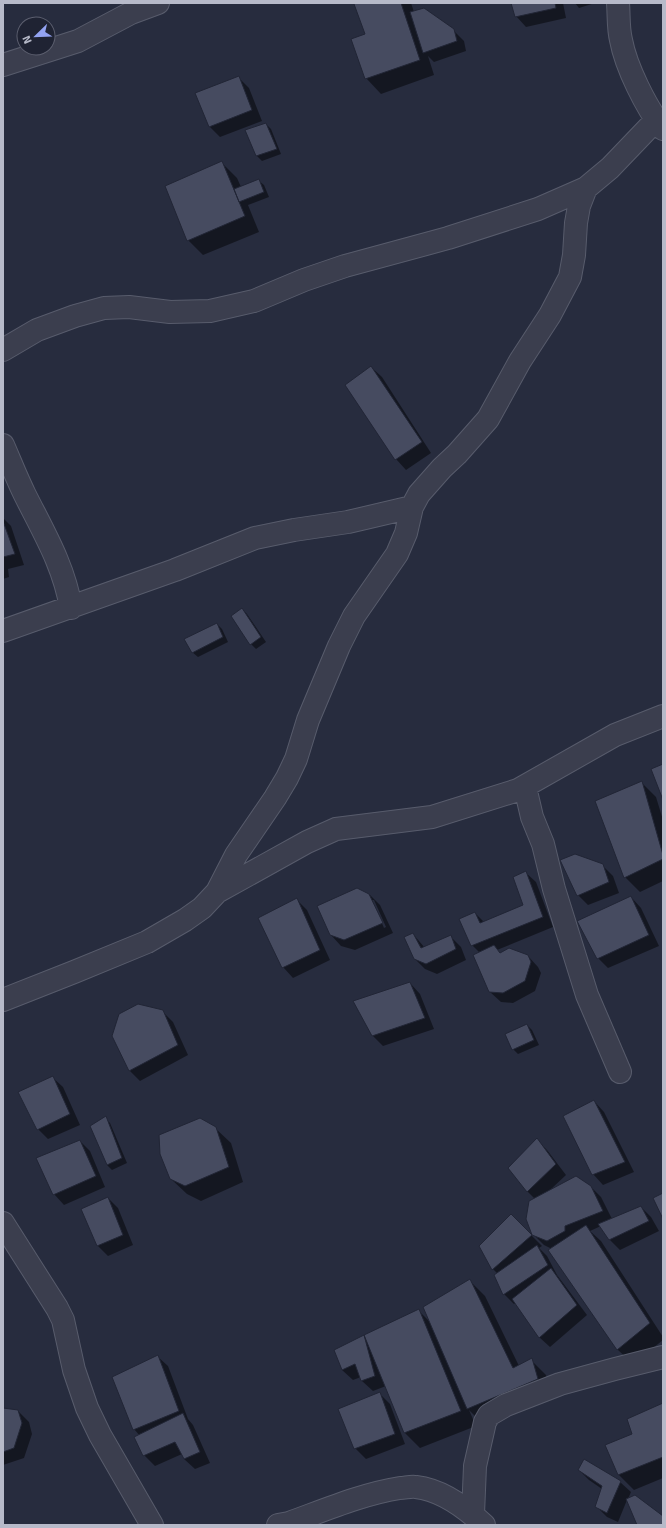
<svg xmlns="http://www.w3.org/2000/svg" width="666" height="1528" font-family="Signika,sans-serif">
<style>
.shadow{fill:#0007;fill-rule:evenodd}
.building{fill:#464b60;stroke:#212535}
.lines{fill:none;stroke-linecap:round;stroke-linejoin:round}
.minor-casing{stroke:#585c6c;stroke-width:24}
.minor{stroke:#3b3e4e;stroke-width:22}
</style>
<rect width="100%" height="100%" fill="#272c3e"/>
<path class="shadow" d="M358 3H411L414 12 453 30 464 41 466 51 434 62 428 56 434 75 381 94 366 78V35Z
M512 3H563L566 18 526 27 516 16Z
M575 3H595L579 8Z
M238 77 249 88 262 121 220 137 210 127 197 93Z
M266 124 271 129 281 154 262 161 257 156Z
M222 163 237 178 241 187 258 180 264 185 269 197 248 205 259 232 203 255 188 240Z
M371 367 382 377 431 453 406 470 396 459Z
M3 518 11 526 24 565 8 569 9 577 3 579Z
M242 609 247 614 266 642 256 649 251 644 232 616Z
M217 624 222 629 228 642 198 657 192 652Z
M641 782 656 797 663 820V881L640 892 625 877Z
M602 865 613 876 619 893 588 905 578 895Z
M525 872 536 882 553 927 497 950 501 954 528 956 538 967 541 973 535 991 513 1003 501 1002 490 992 480 953 472 945 475 913 485 923 524 906Z
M369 894 380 905 393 933 355 950 341 946 331 935ZM372 900H374L386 927 384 928Z
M631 897 641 908 659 946 608 968 598 958Z
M297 900 307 910 330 960 293 978 283 967Z
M413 934 425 948 450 936 461 947 466 960 437 974 425 969 414 958Z
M410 983 420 994 434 1029 383 1046 373 1036Z
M162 1011 173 1022 188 1055 140 1081 130 1071Z
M527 1025 532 1030 539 1045 518 1054 513 1049Z
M52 1077 63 1087 80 1125 48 1139 38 1129Z
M594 1101 604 1112 634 1172 603 1185 593 1174Z
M105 1118 110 1123 127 1163 112 1170 107 1165Z
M215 1128 231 1143 243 1182 201 1201 187 1194 171 1179Z
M537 1140 547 1150 566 1175 549 1191 590 1186 601 1197 612 1219 641 1207 651 1217 659 1231 620 1250 610 1240 601 1226 590 1231 601 1241 663 1337V1340L633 1364 618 1350 552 1249 544 1245 533 1234 535 1199 527 1191Z
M80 1141 90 1151 105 1187 64 1205 54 1194Z
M108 1198 118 1208 133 1245 108 1256 98 1246Z
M511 1215 542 1246 539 1248 547 1256 557 1275 587 1315 550 1347 539 1337 516 1303 514 1304 504 1294 497 1273 493 1269 480 1246Z
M470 1281 485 1296 519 1366 531 1360 546 1375 553 1394 483 1424 469 1410 476 1426 420 1448 405 1433 386 1386 373 1391 362 1381 361 1377 353 1380 342 1370 364 1336 366 1339 419 1311 430 1322Z
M157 1356 168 1366 188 1419 193 1425 210 1463 195 1469 184 1459 182 1454 155 1466 144 1455 140 1436 134 1429Z
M379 1393 390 1404 405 1444 366 1459 355 1448Z
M663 1404V1478L634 1490 619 1475 606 1446 633 1434Z
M3 1409 18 1411 29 1422 32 1434 24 1458 3 1465Z
M579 1470 620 1482 631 1492 628 1499 663 1517V1525H639L627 1500 618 1522 607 1517 597 1507 602 1489 589 1480Z"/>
<path class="building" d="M355 3H401L420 60 365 79 351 39 365 34 354 4Z
M511 3H555L556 8 515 17Z
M424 8 454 29 457 41 423 53 410 12Z
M239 76 252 110 209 127 195 93Z
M266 123 277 149 256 156 245 130Z
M222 161 245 216 187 241 165 186Z
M259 179 264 192 239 202 234 189Z
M371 366 422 442 395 460 345 385Z
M3 521 15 554 3 557Z
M242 608 261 637 250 645 231 616Z
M217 623 223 637 192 653 184 639Z
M663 764V800L651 769Z
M642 781 663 855V859L624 878 595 801Z
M575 854 603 864 609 882 577 896 560 860Z
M526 871 543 917 471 946 459 919 475 912 480 923 523 905 513 877Z
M357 888 369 894 383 923 344 940 330 935 317 906Z
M631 896 649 935 597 959 577 921Z
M297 898 320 950 282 968 258 918Z
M413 933 421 948 451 935 456 949 426 964 414 959 404 937Z
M494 945 500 953 509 948 528 955 531 962 525 981 503 993 489 992 473 955Z
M410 982 425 1018 372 1036 353 1001Z
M138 1004 163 1010 178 1045 129 1071 112 1036 119 1014Z
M527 1024 534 1040 512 1050 505 1034Z
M53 1076 70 1114 37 1130 18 1092Z
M594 1100 625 1162 592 1175 563 1116Z
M106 1116 122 1158 107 1165 90 1126Z
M200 1118 216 1127 229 1167 185 1186 170 1179 160 1154 159 1135Z
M537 1138 556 1164 527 1192 508 1168Z
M80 1140 96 1176 53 1195 36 1158Z
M576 1176 591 1186 603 1211 565 1226V1231L547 1241 532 1235 526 1219 529 1201Z
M663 1193V1219L653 1198Z
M108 1197 123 1235 97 1246 81 1209Z
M641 1206 649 1221 609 1240 598 1224Z
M511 1214 532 1235 492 1270 479 1246Z
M586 1225 650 1323 617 1350 548 1250Z
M537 1245 548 1265 503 1295 494 1275Z
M551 1268 577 1305 539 1338 512 1299Z
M470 1279 513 1368 532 1358 538 1379 467 1409 423 1307Z
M419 1309 461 1411 404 1433 364 1335Z
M364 1335 375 1376 361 1381 355 1364 342 1370 334 1350Z
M158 1355 179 1411 133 1430 112 1377Z
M380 1392 395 1434 354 1449 338 1409Z
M663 1403V1457L618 1475 605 1445 632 1434 627 1419Z
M3 1408 18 1410 22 1423 14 1448 3 1452Z
M183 1413 200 1452 184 1459 175 1442 143 1456 134 1437Z
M584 1459 621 1481 607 1513 595 1507 602 1486 578 1470Z
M635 1495 663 1516V1525H637L626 1499Z"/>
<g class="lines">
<g class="minor-casing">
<path id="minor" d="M618 3C619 15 618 28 621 40 626 67 646 107 663 129
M3 65 78 41 131 13 158 3
M3 350 37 330 75 316 104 308 129 307 170 312 210 311 254 301 304 280 345 266 448 238 538 209 586 188 610 168 656 120
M3 445C10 461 17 479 25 495 44 533 64 566 71 608
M3 631 175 570 255 538 294 530 348 522 412 507
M525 787 532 817 543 844 554 889 587 995 620 1072
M217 892 307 842 336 829 432 817 518 790 615 735 663 716
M3 1000 74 972 147 942 185 920 202 908 217 892 236 855 275 798 287 778 296 759 308 720 339 646 354 616 397 554 406 533 412 507 419 494 442 468 457 454 488 419 520 361 550 315 570 277 574 255 576 223 579 206 586 188
M3 1223 57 1308 63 1320 74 1370 87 1408 100 1435 152 1525
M473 1514 475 1466 485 1422 489 1415 506 1405 560 1384 615 1369 663 1357
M278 1525 289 1523C325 1510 362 1494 400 1488 405 1488 411 1486 416 1487 442 1490 466 1508 484 1525"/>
</g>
<use href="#minor" class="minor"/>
</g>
<rect width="666" height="1528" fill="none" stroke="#b7bac9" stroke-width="8"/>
<g transform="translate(36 36) rotate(247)"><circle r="19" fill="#1f2333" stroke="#5c5f6f"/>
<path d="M0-3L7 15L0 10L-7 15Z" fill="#93a3f2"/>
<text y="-6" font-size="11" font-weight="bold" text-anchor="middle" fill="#b7bac9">N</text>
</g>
</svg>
